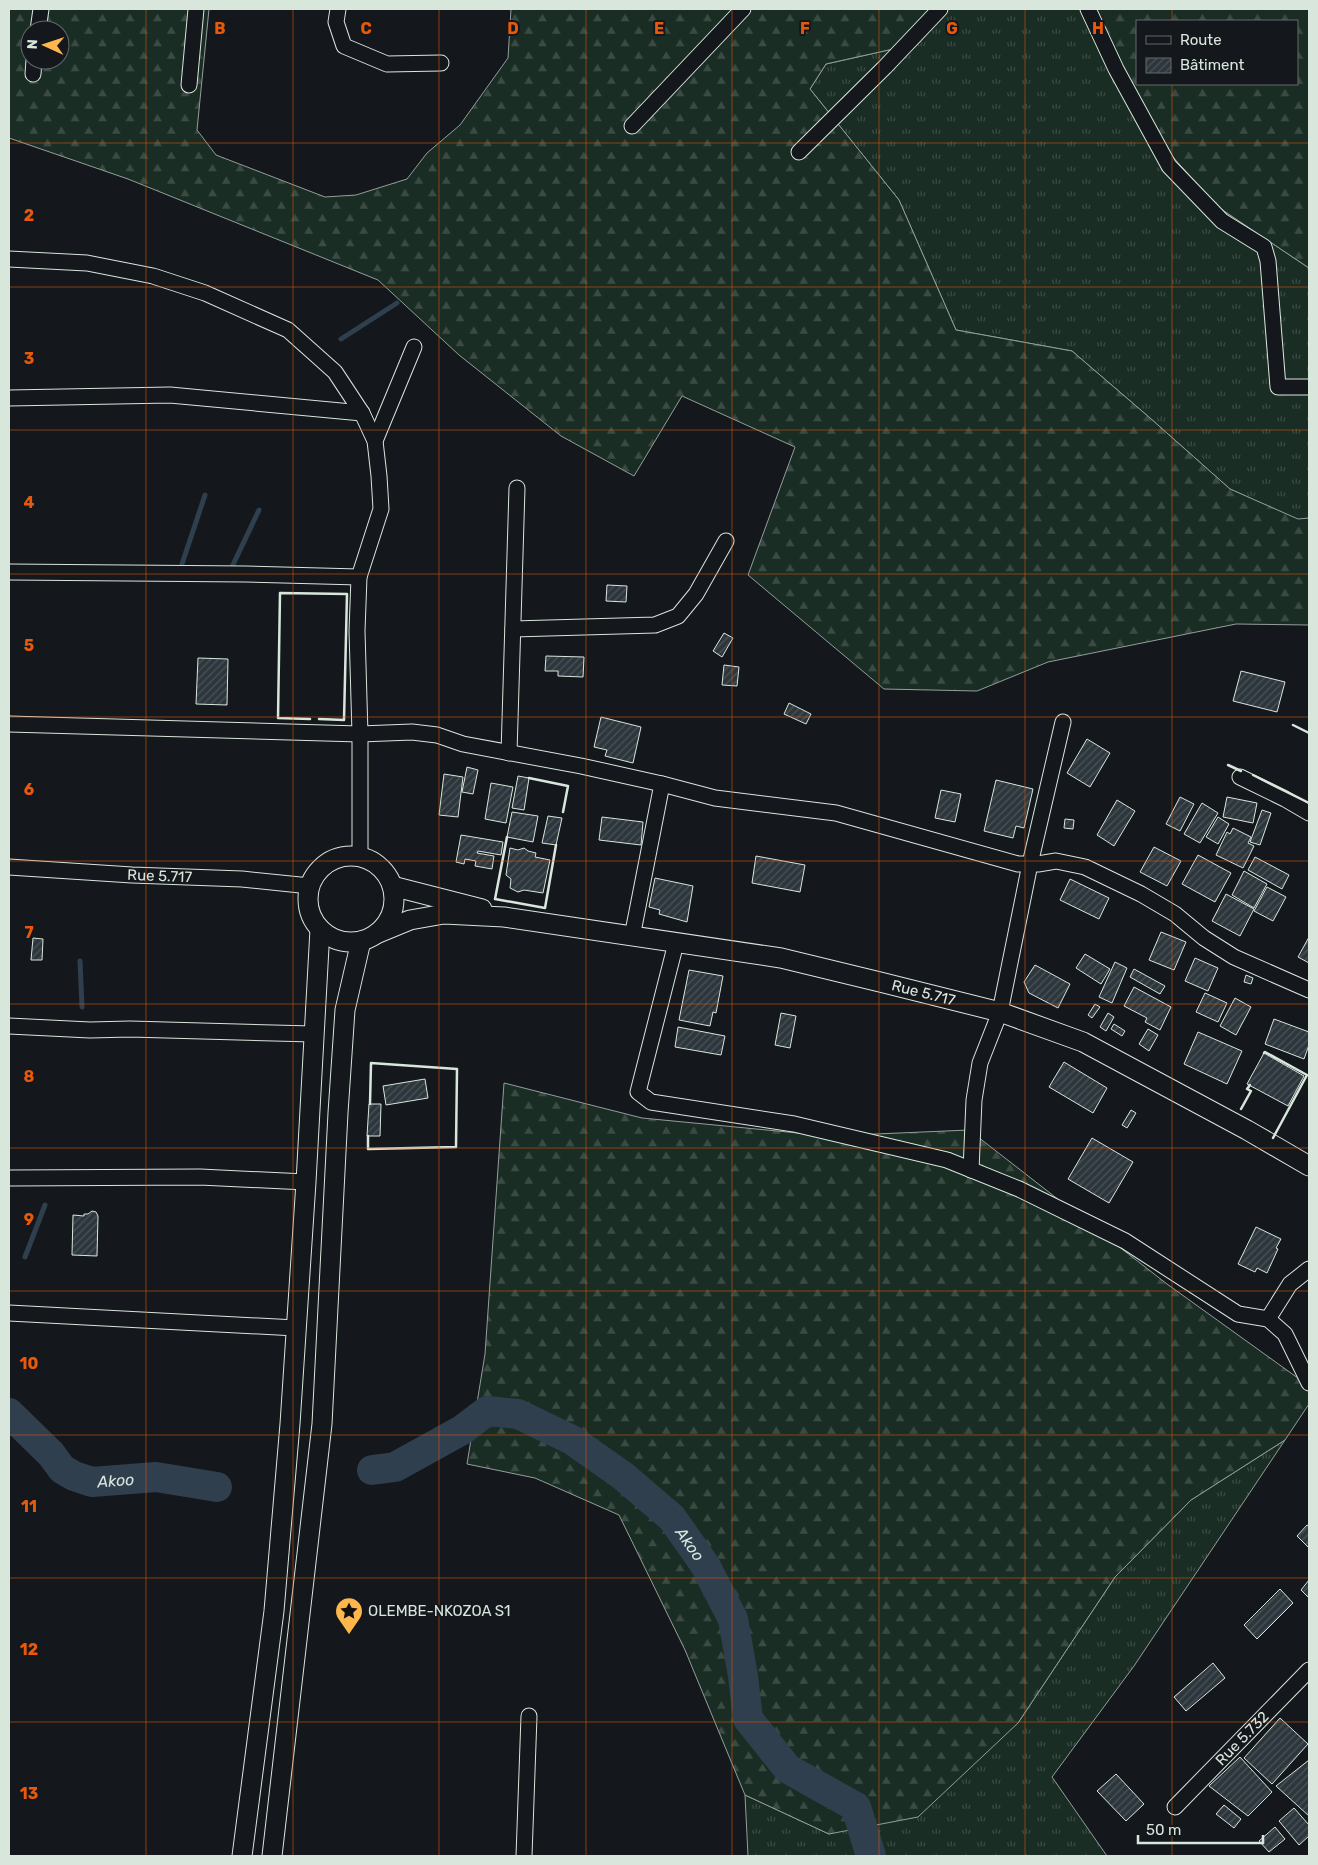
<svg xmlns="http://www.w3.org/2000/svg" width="1318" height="1865" viewBox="0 0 1318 1865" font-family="Rubik,sans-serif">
<defs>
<pattern id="grass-tufts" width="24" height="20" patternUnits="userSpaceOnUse" patternTransform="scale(1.25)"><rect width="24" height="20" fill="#1a2d24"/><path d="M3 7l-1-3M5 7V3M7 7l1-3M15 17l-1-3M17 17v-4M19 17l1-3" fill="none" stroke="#3b4b43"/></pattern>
<pattern id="forest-firs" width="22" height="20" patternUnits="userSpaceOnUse" patternTransform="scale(1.25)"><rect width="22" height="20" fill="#1a2d24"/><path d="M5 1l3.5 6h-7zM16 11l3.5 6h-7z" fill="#3b4b43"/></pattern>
<pattern id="building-hatch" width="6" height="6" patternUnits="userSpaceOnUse" patternTransform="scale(1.25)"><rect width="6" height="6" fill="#2c363c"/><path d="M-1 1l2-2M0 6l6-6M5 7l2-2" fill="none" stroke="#4a5358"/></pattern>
</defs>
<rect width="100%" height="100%" fill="#14181c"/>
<g fill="url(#grass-tufts)" stroke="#939e99">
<path d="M948,9H1084L1218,207L1309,268V518L1298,520L1230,489L1150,418L1072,351L956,330L899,200L810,89L826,64L911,45Z"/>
<path d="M1285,1440L1134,1666L1052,1777L1107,1856H748L745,1795L829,1834L1018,1723L1115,1577L1191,1500Z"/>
</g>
<g fill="url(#forest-firs)" stroke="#939e99" fill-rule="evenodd">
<path d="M9,9H209L197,130L216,155L325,197L356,195L407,179L427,153L460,125L508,58L511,9H948L911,45L826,64L810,89L899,200L956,330L1072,351L1150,418L1230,489L1298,519L1309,518V625L1236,624L1048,662L977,691L884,689L748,575L795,447L682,396L634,476L561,436L459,355L378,280L128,179L9,138ZM30,30H60V60H30Z"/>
<path d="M1084,9H1309V268L1218,207L1153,135ZM1137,21H1297V84H1137Z"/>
<path d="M504,1083L642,1118L829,1136L969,1130L1167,1284L1309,1386V1404L1285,1440L1191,1500L1115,1577L1018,1723L918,1817L829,1834L745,1795L685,1650L619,1515L535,1478L467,1464L485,1354Z"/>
</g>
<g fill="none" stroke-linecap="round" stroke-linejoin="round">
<g stroke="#2f3f4d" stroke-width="5">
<path d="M341,339L397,303"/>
<path d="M182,564L205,495"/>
<path d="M230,571L259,510"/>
<path d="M80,961L82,1007"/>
<path d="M25,1257L45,1205"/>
</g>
<g stroke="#2f3f4d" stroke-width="30">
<path id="s1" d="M9,1413L51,1454L62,1469L74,1476L92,1482L156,1477L217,1487"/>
<path id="s2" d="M372,1470L395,1467L462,1430L487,1411L518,1414L572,1440L623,1476L672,1518L705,1565L733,1619L743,1676L748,1719L788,1769L856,1807L871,1856"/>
</g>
</g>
<g fill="url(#building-hatch)" stroke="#d8e6dc">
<path d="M607,585L627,586L626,602L606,601Z"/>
<path d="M724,633L733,638L722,657L713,651Z"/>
<path d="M546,656L584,657L583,677L558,676V671H545Z"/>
<path d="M198,658L228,659L227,705L196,704Z"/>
<path d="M724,665L739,667L737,686L722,685Z"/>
<path d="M1241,671L1285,682L1277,712L1233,701Z"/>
<path d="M789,703L811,714L806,724L784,714Z"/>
<path d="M601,717L641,727L633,763L605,756L607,750L594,747Z"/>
<path d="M1087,739L1110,753L1090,787L1067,773Z"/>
<path d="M467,767L478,770L473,794L462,792Z"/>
<path d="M444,774L463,777L458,817L439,815Z"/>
<path d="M518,776L529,778L524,810L512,808Z"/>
<path d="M996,780L1033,789L1024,828L1016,826L1013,838L984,831Z"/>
<path d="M491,783L513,787L506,823L485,819Z"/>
<path d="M941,790L961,794L955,822L935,818Z"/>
<path d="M1180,797L1194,804L1180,831L1166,824Z"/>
<path d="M1227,797L1257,803L1253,823L1223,817Z"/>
<path d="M1117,800L1135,811L1114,846L1097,835Z"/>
<path d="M1202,803L1218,813L1200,843L1184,834Z"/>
<path d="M1262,810L1271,813L1260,845L1250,842Z"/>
<path d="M512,812L538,816L533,842L507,837Z"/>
<path d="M548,816L562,818L556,845L542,843Z"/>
<path d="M602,817L643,822L641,845L599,840Z"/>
<path d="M1218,817L1229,824L1218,844L1206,837Z"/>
<path d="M1065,819L1074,820L1073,829L1064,828Z"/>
<path d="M1233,828L1251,837L1248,843L1254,846L1243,868L1216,855L1227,832L1230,834Z"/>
<path d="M461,835L503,842L501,855L478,851L477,853L494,856L492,869L475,866L476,861L465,859L464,864L456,862Z"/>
<path d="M1154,847L1181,861L1167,886L1140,872Z"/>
<path d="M510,848L518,850L524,848L528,851L536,853L535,857L550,860L543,893L524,890L518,892L510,888L511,879L506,875Z"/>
<path d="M1198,855L1231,873L1215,902L1182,884Z"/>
<path d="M756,856L805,865L800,892L752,883Z"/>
<path d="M1255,857L1289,875L1282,889L1248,870Z"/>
<path d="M1244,871L1267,884L1254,908L1232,895Z"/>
<path d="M655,878L693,886L687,922L659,914L660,910L649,907Z"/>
<path d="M1070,879L1109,898L1099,919L1060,900Z"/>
<path d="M1267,887L1286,897L1273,921L1254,911Z"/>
<path d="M1226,894L1254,909L1240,936L1212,921Z"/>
<path d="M1161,932L1186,942L1174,970L1149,960Z"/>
<path d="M1309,937V963L1298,957Z"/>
<path d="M33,938L43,939L42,960H31Z"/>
<path d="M1085,954L1110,969L1101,984L1076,968Z"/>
<path d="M1195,958L1218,968L1208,991L1185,981Z"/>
<path d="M1115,962L1127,968L1112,1003L1099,997Z"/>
<path d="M1035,965L1070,984L1058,1008L1029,993L1024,982Z"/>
<path d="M1134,969L1165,986L1160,994L1130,977Z"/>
<path d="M689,970L723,976L716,1013L713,1012L710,1026L679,1020Z"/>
<path d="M1246,975L1253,978L1251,984L1244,982Z"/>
<path d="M1134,987L1171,1007L1160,1030L1145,1022L1147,1018L1124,1006Z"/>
<path d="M1205,993L1227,1003L1218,1022L1196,1012Z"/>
<path d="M1235,998L1251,1007L1236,1035L1220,1026Z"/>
<path d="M1095,1004L1100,1007L1092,1018L1088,1015Z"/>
<path d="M781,1013L796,1016L790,1048L775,1045Z"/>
<path d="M1108,1013L1114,1017L1106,1031L1100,1027Z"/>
<path d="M1274,1019L1309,1032V1045L1304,1059L1265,1044Z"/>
<path d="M1114,1024L1125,1031L1122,1036L1111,1029Z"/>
<path d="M678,1027L725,1036L721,1055L675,1047Z"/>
<path d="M1148,1029L1158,1035L1149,1051L1139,1044Z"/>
<path d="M1198,1032L1242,1051L1227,1084L1184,1064Z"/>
<path d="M1264,1053L1304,1076L1288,1106L1247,1084Z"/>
<path d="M1064,1062L1107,1088L1093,1113L1049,1087Z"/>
<path d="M425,1079L428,1098L386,1105L383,1086Z"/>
<path d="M369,1104H381L380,1136H367Z"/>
<path d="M1131,1110L1136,1113L1127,1128L1122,1125Z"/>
<path d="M1092,1138L1133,1162L1109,1203L1068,1179Z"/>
<path d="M92,1211L96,1212L98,1216L97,1256L72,1255L73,1215L84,1216V1214H88Z"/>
<path d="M1256,1227L1281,1239L1276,1248L1278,1249L1267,1273L1257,1268L1255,1272L1238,1264Z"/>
<path d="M1307,1525L1309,1526V1548L1297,1536Z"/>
<path d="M1309,1580V1598L1301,1590Z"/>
<path d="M1280,1589L1293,1603L1257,1639L1244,1625Z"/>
<path d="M1213,1663L1225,1678L1186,1711L1174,1697Z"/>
<path d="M1280,1718L1308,1744L1272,1784L1244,1758Z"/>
<path d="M1240,1757L1272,1792L1248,1816L1209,1786Z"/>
<path d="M1309,1760V1816L1276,1786Z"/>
<path d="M1116,1774L1144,1804L1126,1821L1097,1791Z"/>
<path d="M1224,1805L1241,1819L1234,1828L1216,1814Z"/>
<path d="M1294,1808L1309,1825V1836L1299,1845L1279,1821Z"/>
<path d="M1275,1827L1285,1839L1269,1852L1259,1841Z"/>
</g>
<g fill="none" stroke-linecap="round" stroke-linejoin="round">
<g stroke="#d8e6dc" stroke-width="17">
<g id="minor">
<path d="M338,9L336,22L344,46L387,64L441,63"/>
<path d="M1088,9L1116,69L1169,166L1222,221L1264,247L1268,261L1278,387H1309"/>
<path d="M38,30L41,9"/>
<path d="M33,74L34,60"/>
<path d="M189,85L196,9"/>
<path d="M632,126L743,9"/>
<path d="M799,152L885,67L940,9"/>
<path d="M9,259L87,263L153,276L205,293L288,330L335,372L362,413L375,441L379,476L381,509L359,577L357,631L360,734V856"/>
<path d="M9,398L170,395L362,413"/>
<path d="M375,441L414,347"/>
<path d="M9,572L246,574L359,577"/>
<path d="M513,629L655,625L678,616L696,594L726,541"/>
<path d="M9,724L360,734L412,732L437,735L463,744L581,766L662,784L715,798L836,813L1018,864H1038L1056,861L1085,867L1141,894L1175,914L1204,938L1234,957L1309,990"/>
<path d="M509,753L517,488"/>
<path d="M1240,777L1285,799L1309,813"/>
<path id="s3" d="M9,867L132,875L242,879L310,886"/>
<path d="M632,937L662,784"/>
<path d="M676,943L638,1092L651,1102L794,1124L947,1160L1019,1189L1125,1241L1238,1314L1268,1319L1285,1334L1309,1383"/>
<path d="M9,1026L90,1030L130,1029L313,1034"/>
<path d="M971,1170L974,1100L980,1063L1000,1012L1030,864L1063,722"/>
<path d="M9,1178L200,1177L306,1182"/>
<path d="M9,1313L296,1328"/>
<path d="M1268,1319L1290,1284L1309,1269"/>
<path id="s4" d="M1175,1807L1309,1670"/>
<path d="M524,1856L529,1716"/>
</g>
</g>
<g stroke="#d8e6dc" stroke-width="21">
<g id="tertiary">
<circle cx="351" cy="899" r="43"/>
<path d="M392,886L482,909"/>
<path id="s5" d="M376,934L410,920L444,914L504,917L781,958L880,982L1000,1012L1083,1042L1247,1130L1309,1166"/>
<path d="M242,1856L274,1611L290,1424L306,1182L320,929"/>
<path d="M272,1856L322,1424L338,1113L345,1010L361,941"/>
</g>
</g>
<use href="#minor" stroke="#14181c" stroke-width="15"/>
<use href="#tertiary" stroke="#14181c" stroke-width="19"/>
<g stroke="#d8e6dc" stroke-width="2.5">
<path d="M310,719L278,718L280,593L347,594L344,720L319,719"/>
<path d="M1293,725L1309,733"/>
<path d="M1228,765L1241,771"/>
<path d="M1253,775L1309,803"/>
<path d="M529,778L568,786L563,812"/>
<path d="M507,837L495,899L545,908L556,845"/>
<path d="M1264,1053L1265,1052L1307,1075L1273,1138"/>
<path d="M1241,1109L1251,1091L1247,1089L1250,1085"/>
<path d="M368,1136V1149L456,1147L457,1069L371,1063L370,1104"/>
</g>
</g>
<path fill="none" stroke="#e8590c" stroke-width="1" stroke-opacity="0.55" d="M146,9V1856M293,9V1856M439,9V1856M586,9V1856M732,9V1856M879,9V1856M1025,9V1856M1172,9V21M1172,84V1856M9,143H1309M9,287H1309M9,430H1309M9,574H1309M9,717H1309M9,861H1309M9,1004H1309M9,1148H1309M9,1291H1309M9,1435H1309M9,1578H1309M9,1722H1309"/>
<defs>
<g id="sight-pin" transform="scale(1.4375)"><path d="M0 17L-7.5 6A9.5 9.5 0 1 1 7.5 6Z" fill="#ffb74d" stroke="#14181c"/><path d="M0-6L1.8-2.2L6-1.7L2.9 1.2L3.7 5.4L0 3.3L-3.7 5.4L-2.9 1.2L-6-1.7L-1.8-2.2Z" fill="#111"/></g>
</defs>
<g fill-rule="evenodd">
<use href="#sight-pin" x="349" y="1611"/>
</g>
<g text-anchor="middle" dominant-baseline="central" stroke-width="4" stroke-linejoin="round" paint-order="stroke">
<g font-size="15" fill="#d8e6dc" stroke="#14181c">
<text stroke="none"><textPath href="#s3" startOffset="151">Rue 5.717</textPath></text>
<text stroke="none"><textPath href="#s5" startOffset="558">Rue 5.717</textPath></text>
<text stroke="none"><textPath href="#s4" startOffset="96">Rue 5.732</textPath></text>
</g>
<g font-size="15" fill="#d8e6dc" stroke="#14181c" text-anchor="start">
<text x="368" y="1611">OLEMBE-NKOZOA S1</text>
</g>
<g font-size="16" font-style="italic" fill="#d8e6dc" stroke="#14181c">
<text stroke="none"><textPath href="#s1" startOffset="134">Akoo</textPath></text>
<text stroke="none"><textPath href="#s2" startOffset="381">Akoo</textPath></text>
</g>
</g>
<g font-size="16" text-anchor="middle" font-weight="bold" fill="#e8590c" stroke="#14181c" stroke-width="4" stroke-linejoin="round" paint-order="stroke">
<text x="220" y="34">B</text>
<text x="366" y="34">C</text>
<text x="513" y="34">D</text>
<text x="659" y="34">E</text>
<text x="805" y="34">F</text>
<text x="952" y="34">G</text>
<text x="1098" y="34">H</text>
<text x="29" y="221">2</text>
<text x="29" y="364">3</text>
<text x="29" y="508">4</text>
<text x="29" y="651">5</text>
<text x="29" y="795">6</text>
<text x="29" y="938">7</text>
<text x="29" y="1082">8</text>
<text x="29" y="1225">9</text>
<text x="29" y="1369">10</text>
<text x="29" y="1512">11</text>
<text x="29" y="1655">12</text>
<text x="29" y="1799">13</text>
</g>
<rect width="1318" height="1865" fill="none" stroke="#d8e6dc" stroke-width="20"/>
<rect x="1136" y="20" width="162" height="65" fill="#14181c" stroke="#626a69"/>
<rect x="1146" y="36" width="25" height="8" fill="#14181c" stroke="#626a69"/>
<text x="1180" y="45" font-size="15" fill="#d8e6dc">Route</text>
<rect x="1146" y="58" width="25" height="15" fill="url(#building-hatch)" stroke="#626a69"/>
<text x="1180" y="70" font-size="15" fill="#d8e6dc">Bâtiment</text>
<g transform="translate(45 45) rotate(273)"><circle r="24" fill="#14181c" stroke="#626a69"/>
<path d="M0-4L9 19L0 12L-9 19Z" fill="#ffb74d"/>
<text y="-8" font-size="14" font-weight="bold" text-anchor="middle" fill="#d8e6dc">N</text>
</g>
<path d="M1138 1835v8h125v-8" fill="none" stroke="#d8e6dc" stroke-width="2.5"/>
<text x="1146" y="1835" font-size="15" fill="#d8e6dc" stroke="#14181c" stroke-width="4" paint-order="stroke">50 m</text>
</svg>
